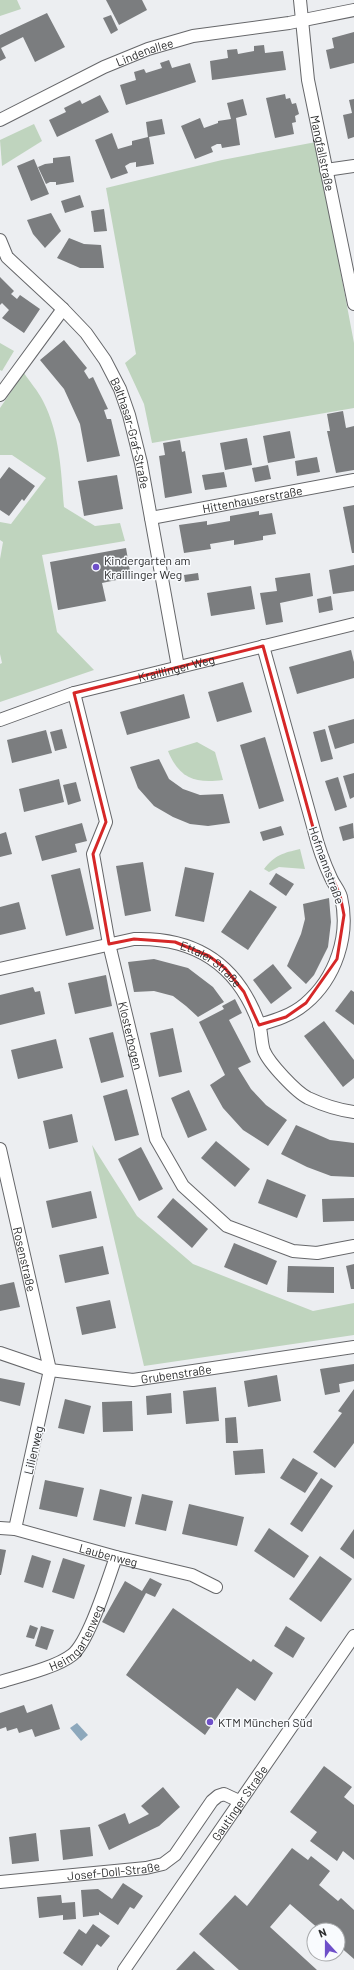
<svg xmlns="http://www.w3.org/2000/svg" width="354" height="1970" viewBox="0 0 354 1970" font-family="Barlow,sans-serif">
<rect width="100%" height="100%" fill="#eceef1"/>
<g fill="#bfd4be">
<path d="M0,0H17L21,9L0,16Z"/>
<path d="M34,124L42,141L2,166L0,140Z"/>
<path d="M316,142L354,343V408L152,443L144,404L125,363L136,354L106,188L222,160Z"/>
<path d="M0,343L14,351L2,371L0,370Z"/>
<path d="M24,373C30,382 38,391 43,401C60,434 61,471 64,507L95,526L120,523L125,541L42,555L57,632L94,670L0,702V664L2,663L0,654V559L3,542L0,540V522L11,524L46,478L12,455H0V408Z"/>
<path d="M197,742L215,752L223,780C195,784 179,778 168,751Z"/>
<path d="M300,849L305,869L279,867L269,872L264,869C275,855 283,853 300,849Z"/>
<path d="M92,1145L137,1216L193,1264L313,1311L354,1303V1335L144,1366Z"/>
</g>
<path fill="#8da8bc" d="M77,1723L88,1735L81,1741L70,1728Z"/>
<g fill="#7b7d7f">
<path d="M106,0H142L147,10L119,25Z"/>
<path d="M47,13L65,47L35,62L23,37L1,48L6,58L0,61V35Z"/>
<path d="M111,15L118,30L111,34L103,18Z"/>
<path d="M354,32V63L330,69L326,50L334,48L332,38Z"/>
<path d="M264,45L265,53L283,51L286,70L212,80L210,61L228,58L227,50L237,49L238,54L254,51V46Z"/>
<path d="M169,60L172,68L190,63L196,82L126,105L120,85L136,80L134,72L144,69L146,73L162,68L160,63Z"/>
<path d="M285,94L286,99L290,98L292,104L296,103L299,114L295,116L296,122L292,123L294,134L275,138L266,98Z"/>
<path d="M100,95L109,112L57,137L49,120L66,112L64,108L80,100L82,104Z"/>
<path d="M243,99L247,115L236,118L240,145L222,148L221,144H217L211,147L213,152L195,159L181,126L200,118L204,128L218,123V121L231,119L227,103Z"/>
<path d="M354,99V137L348,139L343,115L352,113L349,100Z"/>
<path d="M162,119L165,134L149,137L154,164L136,167V162L130,163L125,166L128,173L111,179L95,140L112,133L118,149L132,145V141L148,137L146,122Z"/>
<path d="M70,156L74,182L56,185V182H50L46,184L38,167L45,164L53,163V158Z"/>
<path d="M34,159L49,194L31,201L17,166Z"/>
<path d="M80,195L84,207L65,213L61,201Z"/>
<path d="M104,209L107,231L94,232L91,211Z"/>
<path d="M51,213L61,231L45,248L33,234L27,220Z"/>
<path d="M69,238L84,244L101,245L104,268H80L57,258Z"/>
<path d="M0,277L14,291L11,294L17,299L20,295L40,309L24,333L2,318L9,310L2,303L0,305Z"/>
<path d="M64,340L87,368L84,371L89,379L93,377L108,409L104,410L107,419H111L120,456L87,462L80,424L64,389L40,360Z"/>
<path d="M343,411L346,428L354,426V470L336,473L327,431H330L327,414Z"/>
<path d="M290,431L295,458L268,463L263,436Z"/>
<path d="M247,438L252,465L225,470L220,443Z"/>
<path d="M180,440L182,452L185,451L192,493L165,498L159,456L165,455L163,443Z"/>
<path d="M317,457L320,472L297,476L295,461Z"/>
<path d="M268,465L271,479L255,482L252,468Z"/>
<path d="M9,467L35,486L24,501L22,499L9,516L0,510V479Z"/>
<path d="M224,472L227,487L205,490L202,475Z"/>
<path d="M117,475L123,509L84,516L78,481Z"/>
<path d="M354,505V553H352L343,507Z"/>
<path d="M259,511V515L272,513L276,534L263,536V540L234,545V540L210,544L211,549L184,553L179,525L207,521V525L230,521V516Z"/>
<path d="M126,548L131,577L102,583L106,601L58,610L50,562Z"/>
<path d="M354,565V591L333,594L329,570Z"/>
<path d="M198,573L199,580L185,582L184,575Z"/>
<path d="M310,573L313,596L280,603L283,622L266,625L260,593L277,591L275,578Z"/>
<path d="M251,586L255,609L211,616L207,593Z"/>
<path d="M331,596L333,610L319,613L317,599Z"/>
<path d="M351,650L354,662V678L297,694L289,667Z"/>
<path d="M243,682L252,712L217,722L208,692Z"/>
<path d="M184,694L190,718L127,735L120,712Z"/>
<path d="M354,719V743L335,749L328,726Z"/>
<path d="M62,729L67,748L55,751L50,732Z"/>
<path d="M325,729L333,759L321,762L313,732Z"/>
<path d="M46,730L52,753L12,763L7,740Z"/>
<path d="M265,737L284,801L259,809L240,745Z"/>
<path d="M159,759L169,779L183,789L200,795L223,794L230,823L208,826L190,824L173,817L154,806L138,788L130,767Z"/>
<path d="M354,773V797L350,799L343,776Z"/>
<path d="M338,777L347,807L335,811L325,781Z"/>
<path d="M59,779L64,802L24,812L19,789Z"/>
<path d="M76,782L81,801L68,805L63,785Z"/>
<path d="M82,823L87,841L75,844L77,852L42,861L35,836Z"/>
<path d="M353,823L354,838L343,841L339,827Z"/>
<path d="M281,826L284,835L263,841L260,832Z"/>
<path d="M6,832L12,854L0,857V834Z"/>
<path d="M143,862L151,911L125,916L116,866Z"/>
<path d="M185,867L214,873L204,922L175,916Z"/>
<path d="M80,868L94,929L66,936L51,875Z"/>
<path d="M276,873L294,884L286,896L269,884Z"/>
<path d="M250,890L277,907L248,950L221,932Z"/>
<path d="M329,898L331,922L328,947L314,975L306,984L287,966L301,934L305,919L303,904Z"/>
<path d="M19,902L26,929L0,935V907Z"/>
<path d="M154,959L188,968L213,987L224,1002L198,1017L186,1006L173,996L154,991L134,992L128,962Z"/>
<path d="M273,964L292,988L271,1004L253,980Z"/>
<path d="M106,975L112,1006L75,1014L68,983Z"/>
<path d="M33,987L35,992L40,991L45,1014L0,1025V995Z"/>
<path d="M351,990L354,992V1025L335,1011Z"/>
<path d="M235,999L242,1013L229,1020L251,1062L238,1068L251,1089L266,1105L287,1120L268,1146L243,1130L223,1108L210,1085L225,1075L199,1022L224,1009L222,1006Z"/>
<path d="M324,1021L354,1060V1078L343,1087L304,1036Z"/>
<path d="M173,1028L182,1072L159,1077L150,1033Z"/>
<path d="M113,1032L124,1077L101,1083L89,1038Z"/>
<path d="M56,1039L63,1068L18,1079L11,1050Z"/>
<path d="M127,1089L139,1135L115,1141L103,1096Z"/>
<path d="M189,1090L207,1130L188,1138L171,1098Z"/>
<path d="M72,1114L78,1142L49,1149L43,1121Z"/>
<path d="M296,1125L330,1140L354,1143V1177L331,1176L307,1167L281,1154Z"/>
<path d="M216,1141L250,1169L235,1187L201,1158Z"/>
<path d="M141,1147L163,1189L139,1201L118,1159Z"/>
<path d="M267,1179L306,1195L297,1218L258,1203Z"/>
<path d="M91,1191L97,1218L52,1228L46,1201Z"/>
<path d="M173,1198L208,1229L192,1248L157,1217Z"/>
<path d="M354,1198V1221L323,1222L322,1199Z"/>
<path d="M234,1243L277,1261L267,1285L224,1267Z"/>
<path d="M103,1246L109,1274L65,1283L59,1255Z"/>
<path d="M354,1264V1289H351L346,1266Z"/>
<path d="M288,1266L334,1267V1293L287,1292Z"/>
<path d="M14,1282L20,1307L0,1311V1285Z"/>
<path d="M110,1300L116,1328L82,1335L76,1307Z"/>
<path d="M354,1364V1381L339,1384L340,1392L325,1395L320,1369Z"/>
<path d="M277,1375L281,1401L248,1407L244,1381Z"/>
<path d="M0,1378L25,1383L20,1406L0,1401Z"/>
<path d="M216,1387L219,1421L186,1424L183,1391Z"/>
<path d="M354,1389V1443L335,1468L313,1452L342,1413L338,1411Z"/>
<path d="M171,1393L172,1413L147,1415L146,1396Z"/>
<path d="M65,1399L91,1406L84,1434L58,1428Z"/>
<path d="M132,1401L133,1431L103,1432L102,1402Z"/>
<path d="M236,1417L238,1443H226L225,1418Z"/>
<path d="M263,1449L265,1473L235,1475L233,1451Z"/>
<path d="M293,1458L318,1473L305,1493L280,1478Z"/>
<path d="M321,1478L333,1486L302,1532L290,1524Z"/>
<path d="M45,1480L84,1488L77,1517L39,1509Z"/>
<path d="M100,1489L132,1497L125,1527L93,1520Z"/>
<path d="M142,1494L173,1501L166,1531L135,1524Z"/>
<path d="M189,1504L244,1517L237,1546L182,1534Z"/>
<path d="M269,1528L309,1556L294,1578L254,1551Z"/>
<path d="M354,1529V1559L340,1549Z"/>
<path d="M0,1549L6,1550L1,1575H0Z"/>
<path d="M32,1555L51,1561L43,1588L24,1582Z"/>
<path d="M320,1556L352,1579L321,1622L289,1599Z"/>
<path d="M63,1558L85,1565L74,1599L52,1592Z"/>
<path d="M150,1578L162,1584L155,1597L146,1593L124,1633L102,1622L125,1581L142,1591Z"/>
<path d="M173,1608L251,1662L253,1659L273,1673L255,1701L237,1688L205,1735L126,1675Z"/>
<path d="M30,1625L38,1628L34,1639L26,1637Z"/>
<path d="M41,1626L54,1630L47,1650L35,1646Z"/>
<path d="M286,1626L305,1638L293,1658L274,1646Z"/>
<path d="M52,1704L60,1729L35,1737L32,1729L19,1733L17,1728L7,1731L6,1727L0,1729V1713L24,1705L27,1713Z"/>
<path d="M324,1766L352,1787L344,1797L354,1805V1860L343,1851L337,1861L310,1841L317,1832L290,1812Z"/>
<path d="M163,1787L180,1807L159,1826L109,1850L98,1825L125,1813L129,1824L149,1814L141,1806Z"/>
<path d="M90,1827L93,1856L63,1860L60,1830Z"/>
<path d="M36,1833L39,1861L12,1864L9,1837Z"/>
<path d="M292,1848L308,1860L311,1856L330,1871L319,1885L338,1901L341,1898L354,1910V1959L338,1945V1930H320L290,1904L270,1927L317,1970H239L199,1934L235,1895L247,1906Z"/>
<path d="M123,1883L143,1896L134,1909L130,1907L118,1925L99,1912V1915L83,1917L81,1890L98,1889L112,1899Z"/>
<path d="M61,1895L62,1903L75,1902L76,1919L63,1920V1915L39,1918L37,1897Z"/>
<path d="M93,1924L110,1936L101,1947L97,1944L82,1966L63,1953L79,1929L86,1934Z"/>
<path d="M194,1951L215,1970H176Z"/>
</g>
<g fill="none" stroke-linecap="round" stroke-linejoin="round">
<g stroke="#66676a" stroke-width="14">
<g id="minor">
<path id="s1" d="M300,0L308,80L354,304"/>
<path id="s2" d="M0,120L104,67L148,49L193,36L289,23L354,10"/>
<path d="M326,170L354,166"/>
<path id="s3" d="M0,240L7,257L63,309L86,333L105,360L120,389L129,415L141,463L178,667"/>
<path d="M0,395L63,309"/>
<path id="s4" d="M151,518L354,480"/>
<path id="s5" d="M74,693L106,822L93,854L109,944L156,1139L183,1186L227,1226L293,1251L317,1253L354,1246"/>
<path id="s6" d="M0,720L74,693L354,624"/>
<path id="s7" d="M0,969L134,939C196,937 238,965 259,1024C262,1033 261,1043 264,1051C269,1063 296,1092 308,1098C323,1105 338,1110 354,1112"/>
<path d="M259,1025C276,1020 292,1015 305,1004C336,978 350,935 341,897C339,890 334,885 331,878C324,863 318,846 314,830C297,768 280,707 263,646"/>
<path id="s8" d="M0,1149L50,1370L15,1529"/>
<path id="s9" d="M0,1353L50,1370L133,1380L354,1347"/>
<path id="s10" d="M0,1528L15,1529L116,1557L192,1575L216,1587"/>
<path id="s11" d="M0,1682C20,1676 57,1667 72,1655C89,1642 108,1579 116,1557"/>
<path id="s12" d="M0,1882L146,1868L163,1864L175,1855L212,1801L218,1796L224,1794L239,1801"/>
<path id="s13" d="M124,1970L354,1636"/>
</g>
</g>
<use href="#minor" stroke="#fff" stroke-width="12"/>
</g>
<path fill="none" stroke="#d62828" stroke-width="3" stroke-linejoin="round" d="M263,646L317,842L340,895L344,915L337,959L306,1003L286,1017L259,1025L244,992L225,968L209,956L175,942L134,939L109,944L93,854L106,822L74,693Z"/>
<g fill="#6e4fc9" stroke="#f9fbfe" stroke-width="1.5">
<circle cx="96" cy="567" r="4"/>
<circle cx="210" cy="1722" r="4"/>
</g>
<g text-anchor="middle" dominant-baseline="central" stroke-width="3" stroke-linejoin="round" paint-order="stroke">
<g font-size="12" fill="#2c2d2e" stroke="#f9fbfe">
<text stroke="none"><textPath href="#s2" startOffset="160">Lindenallee</textPath></text>
<text stroke="none"><textPath href="#s1" startOffset="155">Mangfallstraße</textPath></text>
<text stroke="none"><textPath href="#s3" startOffset="239">Balthasar-Graf-Straße</textPath></text>
<text stroke="none"><textPath href="#s4" startOffset="103">Hittenhauserstraße</textPath></text>
<text stroke="none"><textPath href="#s6" startOffset="184">Kraillinger Weg</textPath></text>
<text transform="translate(327 865) rotate(70)">Hofmannstraße</text>
<text stroke="none"><textPath href="#s7" startOffset="221">Ettaler Straße</textPath></text>
<text stroke="none"><textPath href="#s5" startOffset="353">Klosterbogen</textPath></text>
<text stroke="none"><textPath href="#s8" startOffset="113">Rosenstraße</textPath></text>
<text stroke="none"><textPath href="#s9" startOffset="180">Grubenstraße</textPath></text>
<text transform="translate(33 1450) rotate(-77)">Lilienweg</text>
<text stroke="none"><textPath href="#s10" startOffset="112">Laubenweg</textPath></text>
<text stroke="none"><textPath href="#s11" startOffset="93">Heimgartenweg</textPath></text>
<text stroke="none"><textPath href="#s13" startOffset="203">Gautinger Straße</textPath></text>
<text stroke="none"><textPath href="#s12" startOffset="114">Josef-Doll-Straße</textPath></text>
</g>
<g font-size="12" fill="#2c2d2e" stroke="#f9fbfe" text-anchor="start">
<text x="104" y="560">Kindergarten am<tspan x="104" dy="14">Kraillinger Weg</tspan></text>
<text x="218" y="1722">KTM München Süd</text>
</g>
</g>
<g transform="translate(326 1942) rotate(339)"><circle r="19" fill="#f9fbfe" stroke="#a7a9ab"/>
<path d="M0-3L7 15L0 10L-7 15Z" fill="#6e4fc9"/>
<text y="-6" font-size="11" font-weight="bold" text-anchor="middle" fill="#2c2d2e">N</text>
</g>
</svg>
